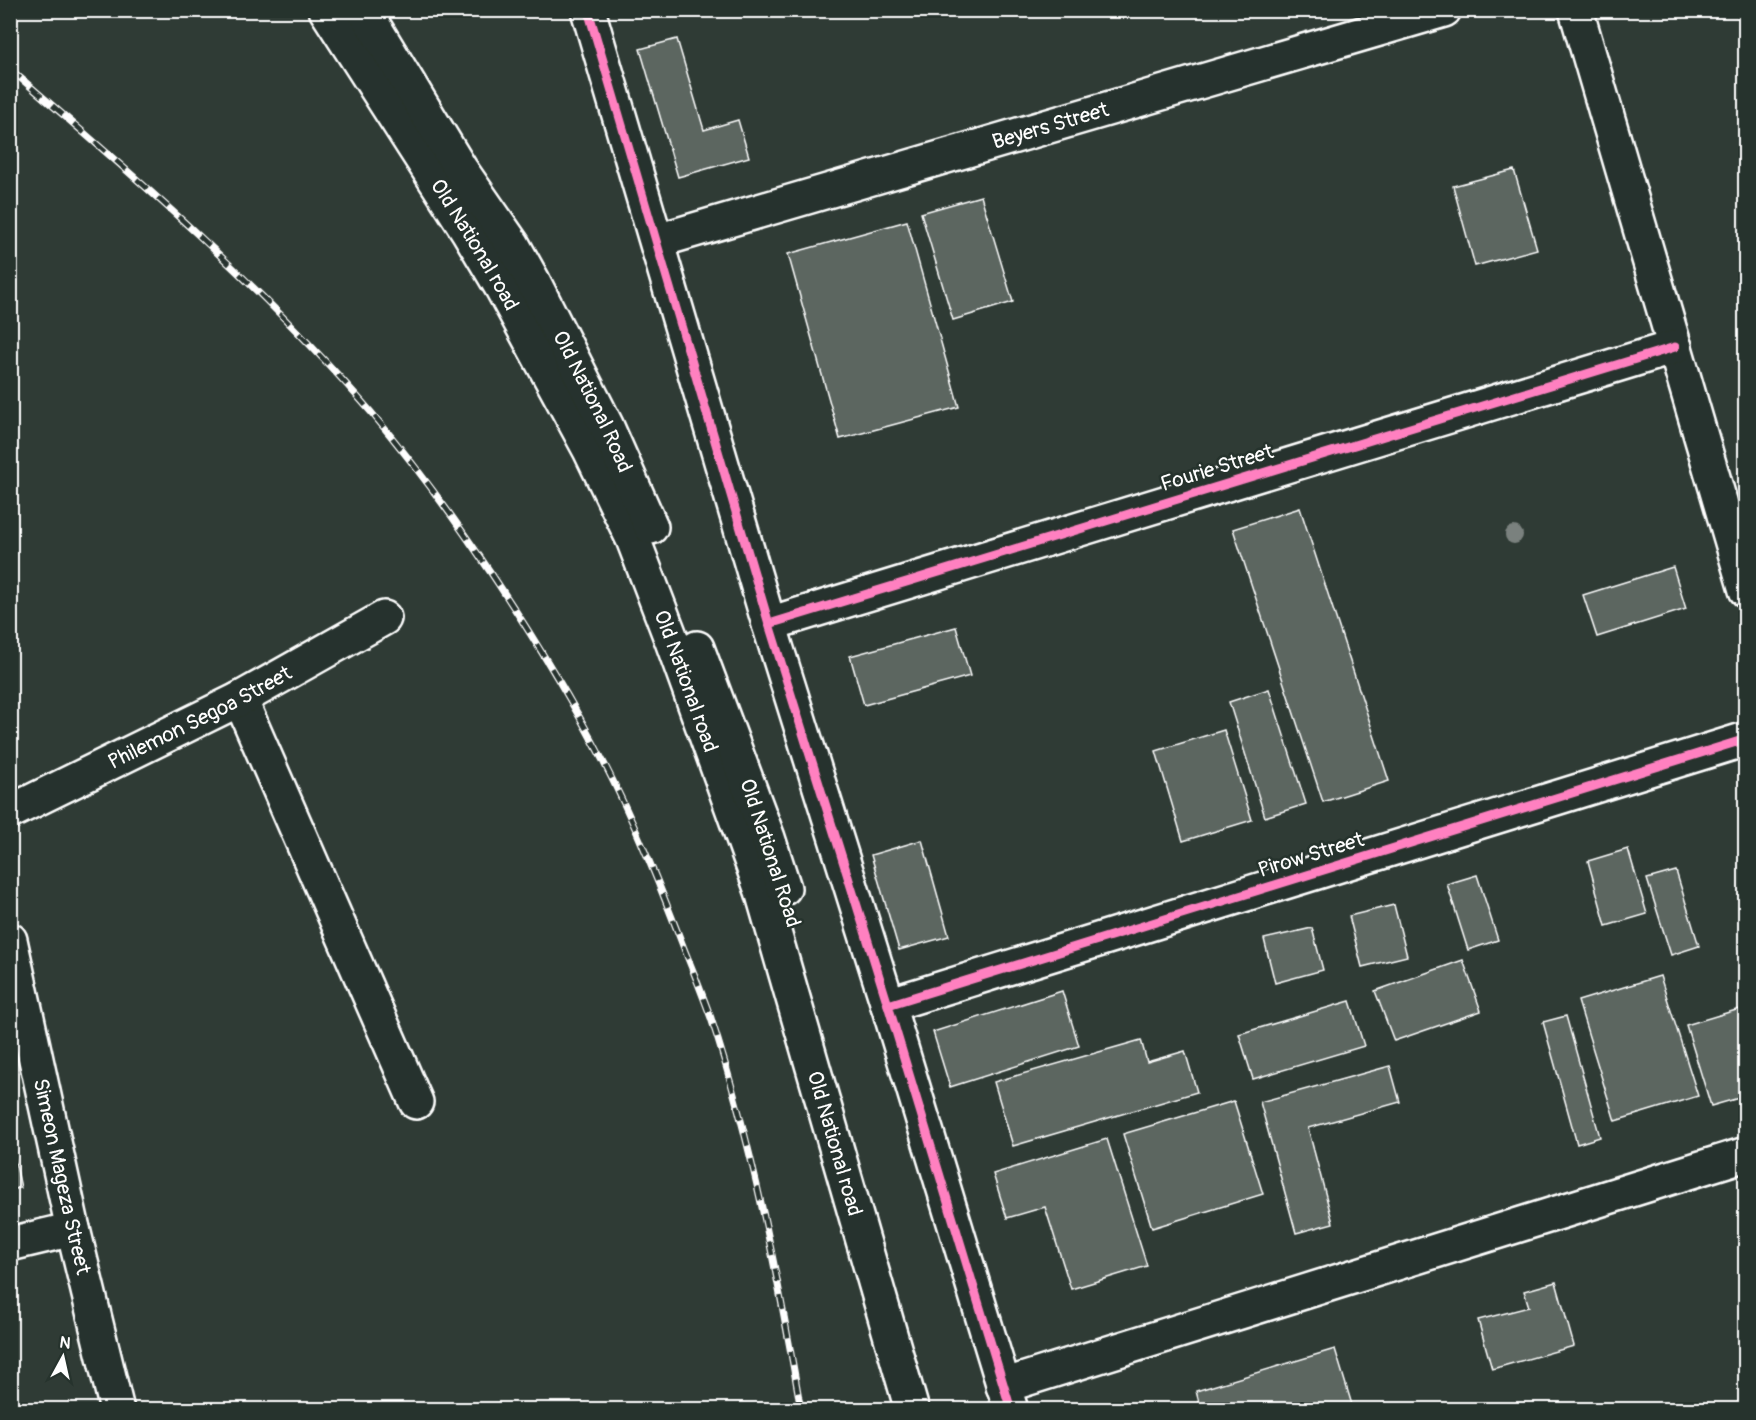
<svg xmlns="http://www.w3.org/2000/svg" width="1756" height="1420" viewBox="0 0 1756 1420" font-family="Pangolin,sans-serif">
<rect width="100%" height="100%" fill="#2f3b35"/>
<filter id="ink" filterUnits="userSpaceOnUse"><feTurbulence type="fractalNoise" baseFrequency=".0167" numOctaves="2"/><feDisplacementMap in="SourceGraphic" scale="12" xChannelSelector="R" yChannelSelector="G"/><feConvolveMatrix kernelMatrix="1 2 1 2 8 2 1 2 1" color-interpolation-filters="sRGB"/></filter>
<g filter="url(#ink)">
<g fill="#5b6661" stroke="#fff" stroke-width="1.5">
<path d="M677,39L704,130L738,120L749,157L678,177L640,49Z"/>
<path d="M1514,170L1537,249L1475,266L1453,186Z"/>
<path d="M981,196L1013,302L953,320L921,213Z"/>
<path d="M907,221L959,407L840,439L788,254Z"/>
<path d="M1300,508L1389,781L1323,802L1233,529Z"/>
<path d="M1673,567L1686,609L1597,637L1583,595Z"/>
<path d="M956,627L970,676L864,705L850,656Z"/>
<path d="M1269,689L1306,804L1265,817L1229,702Z"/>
<path d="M1224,730L1252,820L1183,841L1156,751Z"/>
<path d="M922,840L949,936L899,950L871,855Z"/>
<path d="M1628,849L1647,914L1606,926L1588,861Z"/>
<path d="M1676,871L1699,946L1671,955L1647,879Z"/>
<path d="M1477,875L1498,940L1468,950L1447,884Z"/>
<path d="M1394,905L1407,956L1362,967L1349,916Z"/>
<path d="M1312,928L1323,970L1275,983L1264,939Z"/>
<path d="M1463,960L1481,1011L1394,1041L1375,991Z"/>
<path d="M1660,976L1698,1096L1615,1121L1578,1001Z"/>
<path d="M1062,991L1079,1046L950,1087L933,1032Z"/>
<path d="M1350,1001L1364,1046L1253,1079L1239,1034Z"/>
<path d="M1743,1008L1746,1017V1096L1711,1106L1686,1025Z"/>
<path d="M1566,1016L1600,1137L1577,1144L1543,1022Z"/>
<path d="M1141,1040L1147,1062L1185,1051L1197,1092L1013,1146L994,1082Z"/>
<path d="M1390,1066L1400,1102L1308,1128L1333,1223L1296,1233L1260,1102Z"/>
<path d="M1234,1101L1263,1194L1152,1228L1123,1134Z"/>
<path d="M10,1137L21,1188L10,1190Z"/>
<path d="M1107,1139L1147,1266L1071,1289L1045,1207L1007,1218L993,1174Z"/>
<path d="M1556,1282L1574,1346L1492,1369L1478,1320L1529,1307L1524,1291Z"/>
<path d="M1335,1349L1353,1408L1348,1410H1201L1196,1391Z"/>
</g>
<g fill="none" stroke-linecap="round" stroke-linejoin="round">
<g stroke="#fff" stroke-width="38">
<g id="minor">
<path d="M588,10L769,624L888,1005L1011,1410"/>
<path d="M1576,10L1746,590"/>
<path id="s1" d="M657,241L1444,10"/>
<path d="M769,624L1675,347"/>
<path d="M240,699L416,1102"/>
<path id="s2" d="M10,812L240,699L384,618"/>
<path id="s3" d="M10,940L73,1229L117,1410"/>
<path d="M888,1005L1746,739"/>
<path d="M10,1244L73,1229"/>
<path d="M1003,1386L1746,1154"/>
</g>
</g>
<g stroke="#fff" stroke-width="38">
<g id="major">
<path id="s4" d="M326,10L468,231L502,288L590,450L633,539L672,641L762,891L912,1410"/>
<path id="s5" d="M364,10L461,170L513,245L533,281L606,425L651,527"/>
<path d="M697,648L768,838L784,888"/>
</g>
</g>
<use href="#minor" stroke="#26332d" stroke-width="33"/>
<use href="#major" stroke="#26332d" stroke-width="33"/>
<g stroke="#fff" stroke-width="7">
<path id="rail" d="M10,69C136,177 262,286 371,412C414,463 454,518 491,573C531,633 569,695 602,759C634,821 660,886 685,951C694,973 703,996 711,1018C753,1146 778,1278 801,1410"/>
</g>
<use href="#rail" stroke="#26332d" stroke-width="4.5" stroke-dasharray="14" stroke-linecap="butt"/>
<g stroke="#26332d" stroke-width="13">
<g id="cycleway">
<path d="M588,10L769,624L888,1005L1011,1410"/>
<path d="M769,624L1675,347"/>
<path d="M888,1005L1746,739"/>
</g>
</g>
<use href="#cycleway" stroke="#ff80c0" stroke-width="9"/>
</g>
<circle fill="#7a817e" cx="1514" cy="535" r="9"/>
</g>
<g text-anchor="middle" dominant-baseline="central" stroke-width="5" stroke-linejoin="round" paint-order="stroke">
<g font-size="21" fill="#fff" stroke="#26332d">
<text stroke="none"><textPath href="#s1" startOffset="410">Beyers Street</textPath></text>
<text stroke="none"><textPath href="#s4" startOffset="278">Old National road</textPath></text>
<text stroke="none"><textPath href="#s5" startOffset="454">Old National Road</textPath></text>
<text transform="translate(1217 468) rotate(-17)">Fourie Street</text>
<text stroke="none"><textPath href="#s4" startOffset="764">Old National road</textPath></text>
<text stroke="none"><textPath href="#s2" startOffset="212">Philemon Segoa Street</textPath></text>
<text transform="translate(770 853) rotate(72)">Old National Road</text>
<text transform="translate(1311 855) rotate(-17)">Pirow Street</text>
<text stroke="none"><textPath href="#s4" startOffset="1250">Old National road</textPath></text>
<text stroke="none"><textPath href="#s3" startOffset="242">Simeon Mageza Street</textPath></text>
</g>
</g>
<rect width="1756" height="1420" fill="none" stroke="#26332d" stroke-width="36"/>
<rect x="18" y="18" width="1720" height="1384" fill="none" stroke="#fff" stroke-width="2" filter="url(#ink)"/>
<g transform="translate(63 1357) rotate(8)" stroke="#26332d" stroke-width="4.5" paint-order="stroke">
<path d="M0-4.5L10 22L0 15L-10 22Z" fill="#ffffff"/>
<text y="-9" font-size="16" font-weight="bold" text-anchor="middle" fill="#ffffff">N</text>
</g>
</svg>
